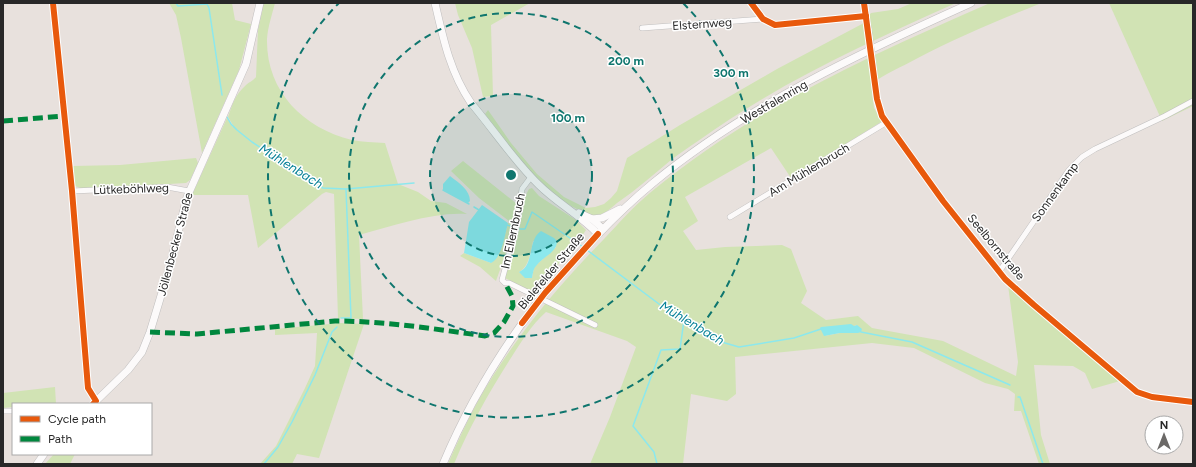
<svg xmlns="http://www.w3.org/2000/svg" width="1196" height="467" viewBox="0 0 1196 467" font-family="Figtree,sans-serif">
<rect width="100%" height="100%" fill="#e8e1dd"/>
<g fill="#d1e3b4" fill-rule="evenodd">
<path d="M169,3H232L235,20L251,24L239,70L202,153L181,38L176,15Z"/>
<path d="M264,3H275C272,15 268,26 267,39C266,91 303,128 352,140C362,142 374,142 385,143L398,184L418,192L431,201L446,203L467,214C431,212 394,226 359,235L363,319L338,318L334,194L326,192L322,194L258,248L248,195H192L227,118L233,127H234L228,117C233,103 235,95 246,85C249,82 253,81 256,77L258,30Z"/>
<path d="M455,3H530L491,25L493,96L483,97L472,48L458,15Z"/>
<path d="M912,3H956C867,43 778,83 698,141C689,147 680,153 671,160C653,175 636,190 617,203C611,208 604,215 596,216C591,216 584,212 579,210C538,190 512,149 485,114L488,110L511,143L537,174L564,197L586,208L595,207L604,204L611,198L617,191L627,158L680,125L777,69L862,24L871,13L898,9Z"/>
<path d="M990,3H1046L1039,4C997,21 956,38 916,59C901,67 885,74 871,84L874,108L881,119V122L791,178L771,148L685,197L698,221L683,231L696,250L725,247L782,245L791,249L807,291L801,303L826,320L858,316L872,328L943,341L1016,376L1018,362L1008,285L1120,381L1092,389L1085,373L1073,366L1034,365L1041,435L1050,464H1039L1021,411H1014L1015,394L1008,389L985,383L914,348L872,343L735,357L736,394L727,401L691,394L683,464H590L610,417L636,347L627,341L546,312C531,325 520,344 509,361C488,394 469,428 454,464H448C457,443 467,421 478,401C512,341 556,288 604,239C619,223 634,206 651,192C751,109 871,55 990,3ZM857,325L858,333H840L824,336Z"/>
<path d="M1109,3H1193V106L1162,121Z"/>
<path d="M196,158L198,163L190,180L186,183L83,189L75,186C72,179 70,173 73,166L120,165Z"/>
<path d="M463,161L517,204C519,220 502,264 496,281L480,267L460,256L464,253L491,263L501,249L508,223L513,224L479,198L451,171Z"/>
<path d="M532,188L539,196L576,220L586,230L580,239L535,291L532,292L505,278C510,260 517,243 520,225C523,214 523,198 529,189ZM533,241L556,247L534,267L532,278L519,272C529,267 531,251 533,241Z"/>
<path d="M341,323L364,324L319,458L297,454L292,464H260L276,446L305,388L315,366L317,333L275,335V329Z"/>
<path d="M55,387L56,404H13V407L3,408V393Z"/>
<path d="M54,454H75L70,464H45Z"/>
</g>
<g fill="#8ce8ed">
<path d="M450,176C459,183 470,190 470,201L468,203L443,190V184Z"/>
<path d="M482,205L508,223C505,234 502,258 491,263L464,253L469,222Z"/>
<path d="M541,231L554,238L557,241C557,253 542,257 536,266C533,269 533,274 532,278H525L519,272C535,265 527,240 541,231Z"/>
<path d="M851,324L854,326L857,325L862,329L861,332L858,333H840L824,336L820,328L821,327Z"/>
</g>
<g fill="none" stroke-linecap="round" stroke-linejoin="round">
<g stroke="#8ce8ed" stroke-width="1.5">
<path d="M176,3L178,6L207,4L209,8L222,95"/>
<path d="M227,117L231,124L237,130L252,142L323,188L346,189L414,183"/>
<path d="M443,190L469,204"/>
<path d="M474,207L479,210"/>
<path d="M507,225L513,227"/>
<path d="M520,229H525L532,212L583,247"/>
<path d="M587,250L675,316L684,320L708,335L725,343L739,347L794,338L821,329"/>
<path d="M341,318H351L346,189"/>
<path d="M861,332L912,342L1010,385"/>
<path d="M1018,397H1020L1043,464"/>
<path d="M264,464L278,447L292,422L315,375L332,332L337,327"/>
<path d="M657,464L654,452L633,426L661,350L680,349L684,320"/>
</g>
<g stroke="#c0bfbf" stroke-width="6">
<g id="street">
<path d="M751,3L763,19L775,25L866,16"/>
<path d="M864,3L869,30"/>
<path d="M642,28L763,19"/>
<path d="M874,70L877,99L882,116L943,201L1005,279L1034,305L1137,392L1152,397L1193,402"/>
<path d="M531,177L522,189L517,224L502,280L505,283H509L595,325"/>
<path d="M72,191L167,187L189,191"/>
<path d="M730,217L887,122"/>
<path d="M999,272L1069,170L1082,157L1095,149L1165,116L1193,101"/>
<path d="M3,411H13"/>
</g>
</g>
<g stroke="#c0bfbf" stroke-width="8">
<g id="secondary">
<path d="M435,3C443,38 450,72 471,103C494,130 514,161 539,185C557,203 580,215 598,234"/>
<path d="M579,213L592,219L603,229"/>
<path d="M592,219L602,218L620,209"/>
<path d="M545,293C579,254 613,216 653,183C746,106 862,52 971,3"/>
<path d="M93,404L128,370L142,352L150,332L169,269L187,197L246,64L260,3"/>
<path d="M37,464L44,454"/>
<path d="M443,464C467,407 499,353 537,303"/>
</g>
</g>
<use href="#street" stroke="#fcfafa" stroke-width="5"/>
<use href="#secondary" stroke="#fcfafa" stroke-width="7"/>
<g stroke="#c0bfbf" stroke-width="6" stroke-linecap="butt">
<path id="street-bridge" d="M869,30L874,70"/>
</g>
<g stroke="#c0bfbf" stroke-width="8" stroke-linecap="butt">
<path id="secondary-bridge" d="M537,303L545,293"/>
</g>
<use href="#street-bridge" stroke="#fcfafa" stroke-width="5"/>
<use href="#secondary-bridge" stroke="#fcfafa" stroke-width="7"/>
<g stroke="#00873e" stroke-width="5" stroke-dasharray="10 5" stroke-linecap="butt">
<path d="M3,121L64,116"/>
<path d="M150,332L197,334L335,321C385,321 435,329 485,336L494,333L504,322L513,306L512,296L505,283"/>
</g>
<g stroke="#fff" stroke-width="8">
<g id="cycleway">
<path d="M53,3L72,191L88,388L96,401L93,404"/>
<path d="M751,3L763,19L775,25L866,16"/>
<path d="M864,3L877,99L882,116L943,201L1005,279L1034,305L1137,392L1152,397L1193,402"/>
<path d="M522,323L545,293L598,234"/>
</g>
</g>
<use href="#cycleway" stroke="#e8590c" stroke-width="6"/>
</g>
<circle cx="511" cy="175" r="81" fill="#0f766e" fill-opacity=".12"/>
<g fill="none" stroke="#0f766e" stroke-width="2" stroke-dasharray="7 5">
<circle cx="511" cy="175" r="81"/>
<circle cx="511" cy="175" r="162"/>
<path d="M683 3A243 243 0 1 1 339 3"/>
</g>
<g text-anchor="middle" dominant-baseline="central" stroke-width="3" stroke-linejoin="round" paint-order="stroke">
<g font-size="12" fill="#282828" stroke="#fff">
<text transform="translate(702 24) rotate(-4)">Elsternweg</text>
<text transform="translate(774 102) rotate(-30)">Westfalenring</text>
<text transform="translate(809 170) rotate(-31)">Am Mühlenbruch</text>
<text transform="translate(131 189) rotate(-2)">Lütkeböhlweg</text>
<text transform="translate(1055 192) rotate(-54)">Sonnenkamp</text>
<text transform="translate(513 231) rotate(-78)">Im Ellernbruch</text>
<text transform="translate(175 244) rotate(-75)">Jöllenbecker Straße</text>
<text transform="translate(996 247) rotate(50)">Seelbornstraße</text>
<text transform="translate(551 271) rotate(-50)">Bielefelder Straße</text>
</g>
<g font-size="13" font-style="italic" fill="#088297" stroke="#fff">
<text transform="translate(291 166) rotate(32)">Mühlenbach</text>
<text transform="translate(692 323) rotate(31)">Mühlenbach</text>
</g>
</g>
<circle cx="511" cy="175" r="6" fill="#0f766e" stroke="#fff" stroke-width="2"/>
<g font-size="12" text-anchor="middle" font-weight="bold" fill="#0f766e" stroke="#fff" stroke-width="3" stroke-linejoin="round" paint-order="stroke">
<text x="626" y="65">200 m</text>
<text x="731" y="77">300 m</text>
<text x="568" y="122">100 m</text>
</g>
<rect width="1196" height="467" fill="none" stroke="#282828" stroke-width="8"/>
<rect x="12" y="403" width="140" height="52" fill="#ffffff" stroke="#a9a9a9"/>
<rect x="20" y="416" width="20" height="6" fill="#e8590c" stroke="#a9a9a9"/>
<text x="48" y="423" font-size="12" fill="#282828">Cycle path</text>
<rect x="20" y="436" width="20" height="6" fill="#00873e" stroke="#a9a9a9"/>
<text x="48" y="443" font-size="12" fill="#282828">Path</text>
<g transform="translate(1164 435)"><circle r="19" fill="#ffffff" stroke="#a9a9a9"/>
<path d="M0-3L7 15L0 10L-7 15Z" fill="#6b6967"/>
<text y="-6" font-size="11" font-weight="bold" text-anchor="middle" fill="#282828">N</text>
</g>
</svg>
